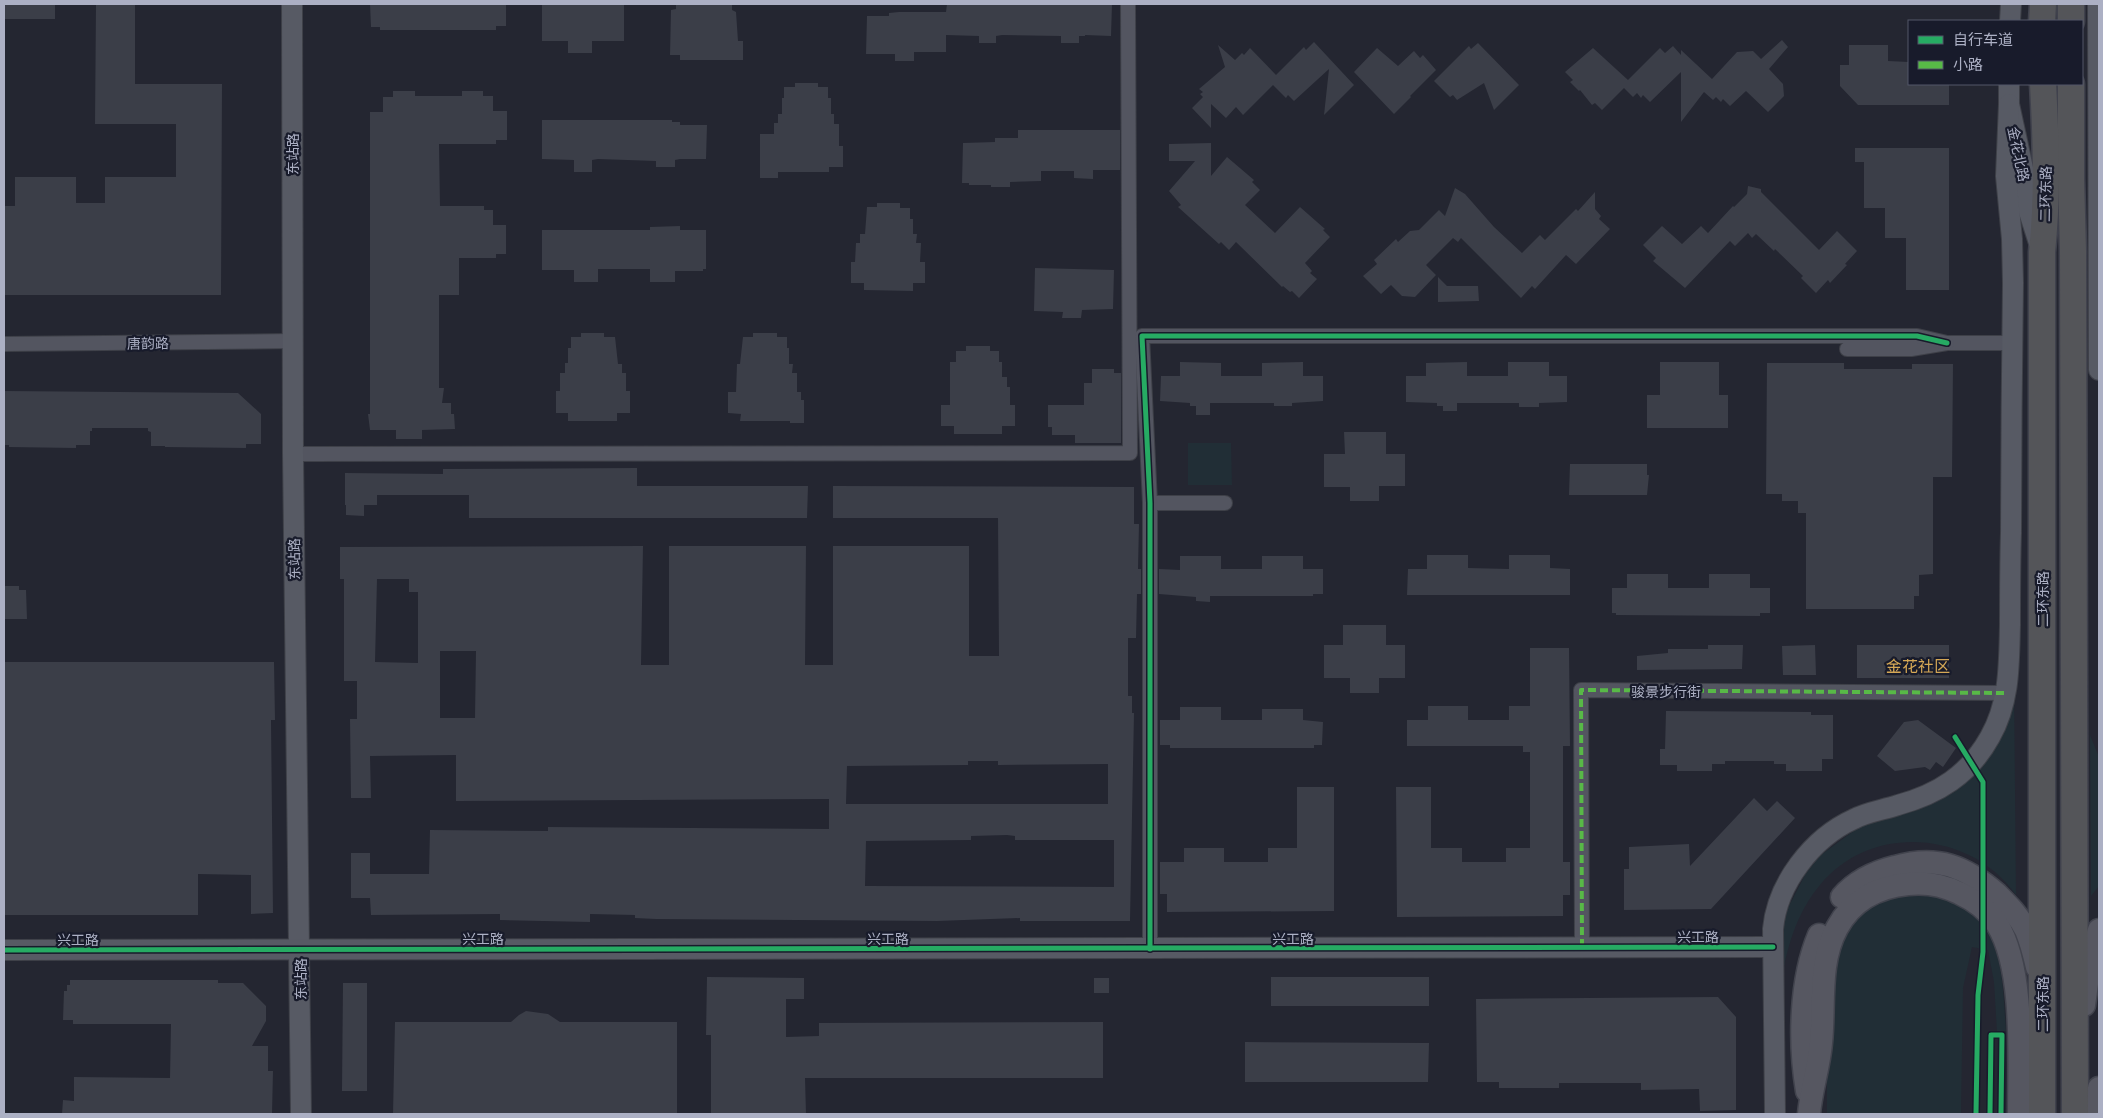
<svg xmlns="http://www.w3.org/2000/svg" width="2103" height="1118" viewBox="0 0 2103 1118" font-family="'Open Sans','Noto Sans SC',sans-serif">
<rect width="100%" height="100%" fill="#242631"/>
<g fill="#212e36">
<path d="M1188,443H1231L1232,485H1188Z"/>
<path d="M2014,684L2016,895C1971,831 1872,822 1820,885C1799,910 1789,940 1783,972L1782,929L1788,908L1806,873L1821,855L1859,827L1943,794Z"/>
<path d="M2090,735L2099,757V886L2091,896Z"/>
<path d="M1934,889C1946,896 1965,902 1974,912C2004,944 2003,990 2006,1031L1997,1032L1994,982L1988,950L1972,947L1963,988L1961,1114H1827V1003L1841,933L1871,900Z"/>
</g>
<g fill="#3b3e48" fill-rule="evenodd">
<rect x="4" y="4" width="51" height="15"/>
<path d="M96,4H135V84H222L221,295H4L5,206H15V177H76V203H105V177H176V124H95Z"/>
<path d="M370,4H506V26H496V30H380V27H371Z"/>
<path d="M542,4H624V41H592V53H568V41H542Z"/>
<path d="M676,4H732V10L736,12L738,41H743V60H680V55H670L671,10L676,9Z"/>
<path d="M947,4H1112L1111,36L1085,35V36H1079V43H1061V36L1002,35L996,36V43H979V36L946,35V52H914V61H895V54H866L867,16H889V13L899,12H946Z"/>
<path d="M1782,40L1788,47L1769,69L1783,84L1784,96L1768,112L1746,91L1730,106L1723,99L1721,102L1716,97L1713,100L1704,92L1681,122V72L1650,102L1643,95L1641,98L1637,93L1633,97L1624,88L1602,110L1595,103L1592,105L1580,90L1579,91L1570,82L1573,80L1565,72L1593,48L1628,80L1660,48L1665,53L1673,46L1681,55V50L1712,79L1737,52L1753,51L1761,59Z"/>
<path d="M1314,42L1354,85L1324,115L1329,69L1294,101L1288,95L1286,98L1273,85L1243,115L1236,107L1226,118L1211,104V128L1192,108L1203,97L1200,94L1203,92L1199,89L1225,67L1218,45L1235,60L1242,53L1244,55L1250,48L1276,75L1304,47L1306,50Z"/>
<path d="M1478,43L1519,85L1494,110L1484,83L1457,100L1453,95L1450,97L1434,81L1469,46L1471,49Z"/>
<path d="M1849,45H1888V61L1909,62V84H1949V105H1858L1840,86V65H1849Z"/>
<path d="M1377,48L1398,66L1414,51L1420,58L1423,55L1436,70L1410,96L1411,97L1394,114L1354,72Z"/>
<path d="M795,83H818V87H828V98H831V114H834V124H839V146H843V167H829V172H778V178H760V134H774V123H778V114H782V98H784V87H795Z"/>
<path d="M393,91H415V96H462V91H483V96H493V111H507V140H496V144H439L440,206H484V210H493V225H506V254H496V258H459V295H439V388H444L442,403H451V414H454L455,429L422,430V439H396V430H370L368,414H370V112H383V97H393Z"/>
<path d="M542,120H672V122H680V125H707L706,159H680L675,160V167H656V161L598,159L592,160V172H574V160L542,159Z"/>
<path d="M1018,130H1120V170H1093V179L1074,178V171H1041V181L1010,182V187H991V185H969V183H962L963,143L995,142V138H1018Z"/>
<path d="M1211,143V176L1227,157L1254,180L1252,182L1260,190L1245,205L1275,233L1300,207L1325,229L1323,230L1330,237L1305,263L1312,271L1310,273L1317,279L1299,298L1292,291L1290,292L1283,286L1282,287L1236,242L1229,250L1221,242L1219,244L1178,207L1181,205L1169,191L1195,161H1169V144Z"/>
<path d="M1855,148H1949V290H1906V238H1885V208H1864V162H1855Z"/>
<path d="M1748,186L1761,189V192L1819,250L1837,231L1857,251L1845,264L1847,265L1830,283L1828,280L1816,293L1801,278L1803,276L1775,249L1774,251L1756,234L1752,238L1748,233L1735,246L1730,241L1685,288L1653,261L1656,258L1643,245L1662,226L1682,244L1701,226L1708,233L1733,206L1734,207L1747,194Z"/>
<path d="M1455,188L1465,194L1494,227L1522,253L1540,235L1545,240L1576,209L1578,211L1595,192V209L1601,216L1599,219L1610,229L1576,264L1566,255L1535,289L1532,286L1521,298L1461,238L1458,242L1453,238L1426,265L1436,275L1415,297L1402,296L1391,285L1381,294L1363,276L1377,264L1374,260L1396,239L1398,242L1410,231L1419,230L1439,210L1445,216Z"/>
<path d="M877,203H900V208H910V219H913V234H917L916,243H921L920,262H925V283H913V291L864,290V283H851V262H855L856,243H860V234H865L867,207H877Z"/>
<path d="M680,226V230H706V269H703V271H675V282H650V269H598V282H574V270H542V230H650V227Z"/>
<path d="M1035,268L1114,270L1113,309L1082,310L1081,318H1062L1063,312L1034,311Z"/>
<path d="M1438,277L1447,286H1478L1479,301L1438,302Z"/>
<path d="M581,333H604V337H615L618,364H622V373H626V391H630V413H617V421H568V413H556V391H560V373H565V363H568V348H571V337H581Z"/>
<path d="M753,333H777V337H787V348H789V364H793L792,373H797V392H801V400H804V423H790V421H740L741,414L728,413V392H736L737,364H740L743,337H753Z"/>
<path d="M966,346H990V351H999V362H1002V377H1007V387H1010V405H1015V426H1002V434H954V426H941V405H950V362H956V351H966Z"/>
<path d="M1180,362L1221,363V376H1262V363L1303,362V376H1323V401L1292,403V406H1274V403H1210V415H1196V406H1190V403L1160,401L1161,376H1180Z"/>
<path d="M1467,362V376H1508V362H1549V376H1567V402L1539,403V407H1519V403H1457V411H1443V406H1437V403L1406,402V376H1426V363Z"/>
<path d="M1660,362H1719V395H1728V428H1647V395H1660Z"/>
<path d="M1767,363H1844V369H1912V364H1953L1952,477H1933V574L1919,575V596H1914V609H1806V513H1798V501H1782V494H1766Z"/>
<path d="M1092,369H1114V373H1121V443H1075V435H1052V427H1048V405H1084V383H1092Z"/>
<path d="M4,391L238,393L261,414V444H246V448L165,447V446H151V432L148,431V428H92V431H90V445H76V448L9,447V445H4Z"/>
<path d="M1344,432H1386V454H1405V486H1379V501H1350V487H1324V454H1345Z"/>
<path d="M1570,464H1647V475H1649L1647,495H1569Z"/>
<path d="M637,468V486H808L807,518H469V495H377V505H364V516L346,515V505H345V473L443,474V469Z"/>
<path d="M833,486L1134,487V524H1139L1138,569H1141V594H1137L1136,638H1128V696H1132V713H1134L1130,921H1020V918L937,921L656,919L635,918V915L590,914V922L500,920V914L371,915L370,898H351V853H370V874H429L430,830L548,831V827L829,829V799L456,801V755L370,756L371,798H351L350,719H357V681H344V579H340V547L643,546L641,665H669V546H806L805,665H833V546H969V656H999L998,518H833ZM377,579H409V592H418V663L375,662ZM440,651H476L475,718H440ZM968,761H998V765L1108,764V804H846L847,766L968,765ZM1007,835L1015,836V840H1114V887L865,886L866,841L971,840V836Z"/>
<path d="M1427,555H1468V568L1509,569V555H1550V568L1570,569V595H1407L1408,569H1427Z"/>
<path d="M1180,556H1221V569H1262V556H1303V569H1323V594H1313V596H1210V602L1196,601V597L1159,594V569L1180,570Z"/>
<path d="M1627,574H1668V588H1709V574H1750V588H1770V613H1760V616L1616,615V613H1612V588H1627Z"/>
<path d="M4,586H19V590H26L27,619H4Z"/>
<path d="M1343,625H1386V645H1405V678H1379V693H1350V678H1324V645H1343Z"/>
<path d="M1708,645H1743L1742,669L1637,670V656L1668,653V649H1708Z"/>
<path d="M1815,645L1816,675H1783L1782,646Z"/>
<rect x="1857" y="645" width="92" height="33"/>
<path d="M1530,648H1569L1570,746H1563V862H1570V895H1563V916L1397,917L1396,787H1431V848H1462V862H1506V848H1530V752H1523V746H1407V720H1428V706H1468V720H1509V706H1530Z"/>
<path d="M4,662H274L275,720H271L273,913L251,914V875L198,874V915H4Z"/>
<path d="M1180,707H1221V720H1262V709H1303V720L1323,722L1322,745H1314V748H1170V745H1160V720H1180Z"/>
<path d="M1666,711L1811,712V715H1833V759H1822V771H1786V764H1774V761H1725V764H1712V771H1677V765H1660V749H1665Z"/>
<path d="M1918,720L1956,748L1943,767L1936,762L1930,770L1925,767L1895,771L1877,756L1904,722Z"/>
<path d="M1297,787H1334V911L1167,912V894H1160V862H1184V848H1224V862H1268V848H1297Z"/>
<path d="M1754,798L1767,811L1777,801L1795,818L1711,909L1624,910V869H1629V847L1689,844L1690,866Z"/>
<path d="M707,977L804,978V999H786V1037L819,1036V1023L1103,1022V1078H805L806,1114H711V1035H706Z"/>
<rect x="1271" y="977" width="158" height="29"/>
<rect x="1094" y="978" width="15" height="15"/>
<path d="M70,980H218V983H243L266,1006V1021L252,1046H268V1071H273L272,1114H62L63,1100L74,1101V1077L170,1078L171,1024H73V1020H63L64,991H67V985H70Z"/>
<path d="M343,983H367V1091H342Z"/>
<path d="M1718,997L1736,1017V1110L1700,1111L1699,1089L1641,1090V1083H1559V1088H1499V1082H1477L1476,999Z"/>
<path d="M526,1011L548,1014L560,1022H677V1114H393L395,1022H511L519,1015Z"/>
<path d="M1245,1042L1429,1043L1428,1082H1245Z"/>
</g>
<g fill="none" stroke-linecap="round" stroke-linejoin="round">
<g stroke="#3e4048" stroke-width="16">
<g id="street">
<path d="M4,344L293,341"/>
<path d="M1847,349H1911L1947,343H2012"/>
<path d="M293,454L1130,453L1128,4"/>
<path d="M1150,503H1225"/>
<path d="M1582,947L1581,690L2007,693"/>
<path d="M1150,949V503L1142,336H1917L1947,343"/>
</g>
</g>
<g stroke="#3e4048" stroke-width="22">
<g id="secondary">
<path d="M292,4L293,454L301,1114"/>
<path d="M2098,4L2099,370"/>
<path d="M2010,21L2011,4"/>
<path d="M2009,84V104L2024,173L2029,212L2039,243"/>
<path d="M4,950L1773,947"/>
<path d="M1775,1114L1773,929C1777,884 1812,838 1854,819C1867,812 1883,810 1898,805C1938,794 1969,775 1990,737C2010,702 2009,664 2010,625C2010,594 2010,564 2011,533C2011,450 2012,366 2013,283L2012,239L2006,176L2009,104"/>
</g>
</g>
<g stroke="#41434d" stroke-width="25">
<g id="primary">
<path d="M1842,897C1855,882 1875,872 1895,867C1937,855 1965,866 1997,894C2008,905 2019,916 2026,930C2031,942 2034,954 2037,967"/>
<path d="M2084,1005L2090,962L2099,930"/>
<path d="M1807,1091C1799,1043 1800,980 1819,935"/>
<path d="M1809,1114C1811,1090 1819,1067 1821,1043C1825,1005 1818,963 1837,928C1852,900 1877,887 1908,884C1926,882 1943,885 1959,893C1974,900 1988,910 1997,924C2025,969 2019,1061 2019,1114"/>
<path d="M2098,1114L2099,1088"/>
</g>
</g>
<g stroke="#40424d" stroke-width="29">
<g id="highway">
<path d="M2042,21L2043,4"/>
<path d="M2071,21V4"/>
<path d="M2071,84V178L2073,251L2075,1114"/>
<path d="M2042,1114V252C2048,196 2046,140 2043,84"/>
</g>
</g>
<use href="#street" stroke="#535560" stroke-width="14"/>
<use href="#secondary" stroke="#575a64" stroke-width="20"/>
<use href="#primary" stroke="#565761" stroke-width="22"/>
<use href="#highway" stroke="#545559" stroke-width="26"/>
<path stroke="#58b947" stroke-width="4" stroke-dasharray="8 4" stroke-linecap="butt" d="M1582,947L1581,690L2007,693"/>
<g stroke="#181b2b" stroke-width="8">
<g id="cycleway">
<path d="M1955,737L1983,782V952L1978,995L1976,1114"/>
<path d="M1150,949V503L1142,336H1917L1947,343"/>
<path d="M4,950L1773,947"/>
<path d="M1990,1114L1991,1035H2002L2001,1114"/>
</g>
</g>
<use href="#cycleway" stroke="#26ab63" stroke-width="5"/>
</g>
<g text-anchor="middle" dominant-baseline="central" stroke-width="4.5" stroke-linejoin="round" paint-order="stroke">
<g font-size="14" fill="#acb0c4" stroke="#181b2b">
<text transform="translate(292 154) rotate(-90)">东站路</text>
<text transform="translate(2019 154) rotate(78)">金花北路</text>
<text transform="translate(2045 194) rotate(-89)">二环东路</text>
<text transform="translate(148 343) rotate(-1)">唐韵路</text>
<text transform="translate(294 559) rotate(-91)">东站路</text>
<text transform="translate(2042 599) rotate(-90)">二环东路</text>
<text x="1666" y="691">骏景步行街</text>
<text x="1698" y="936">兴工路</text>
<text x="483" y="938">兴工路</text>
<text x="888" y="938">兴工路</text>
<text x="1293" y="938">兴工路</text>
<text x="78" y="939">兴工路</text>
<text transform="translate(300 979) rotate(-90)">东站路</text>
<text transform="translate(2042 1004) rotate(-90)">二环东路</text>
</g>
<g font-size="16" fill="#d5a856" stroke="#181b2b">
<text x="1918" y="666">金花社区</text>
</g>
</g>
<rect width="2103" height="1118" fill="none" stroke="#acb0c4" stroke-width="10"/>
<rect x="1908" y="20" width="175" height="65" fill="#181b2b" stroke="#535768"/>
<rect x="1918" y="36" width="25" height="8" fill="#26ab63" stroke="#535768"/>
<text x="1953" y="45" font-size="15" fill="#acb0c4">自行车道</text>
<rect x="1918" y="61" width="25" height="8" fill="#58b947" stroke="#535768"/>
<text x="1953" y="70" font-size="15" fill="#acb0c4">小路</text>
</svg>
